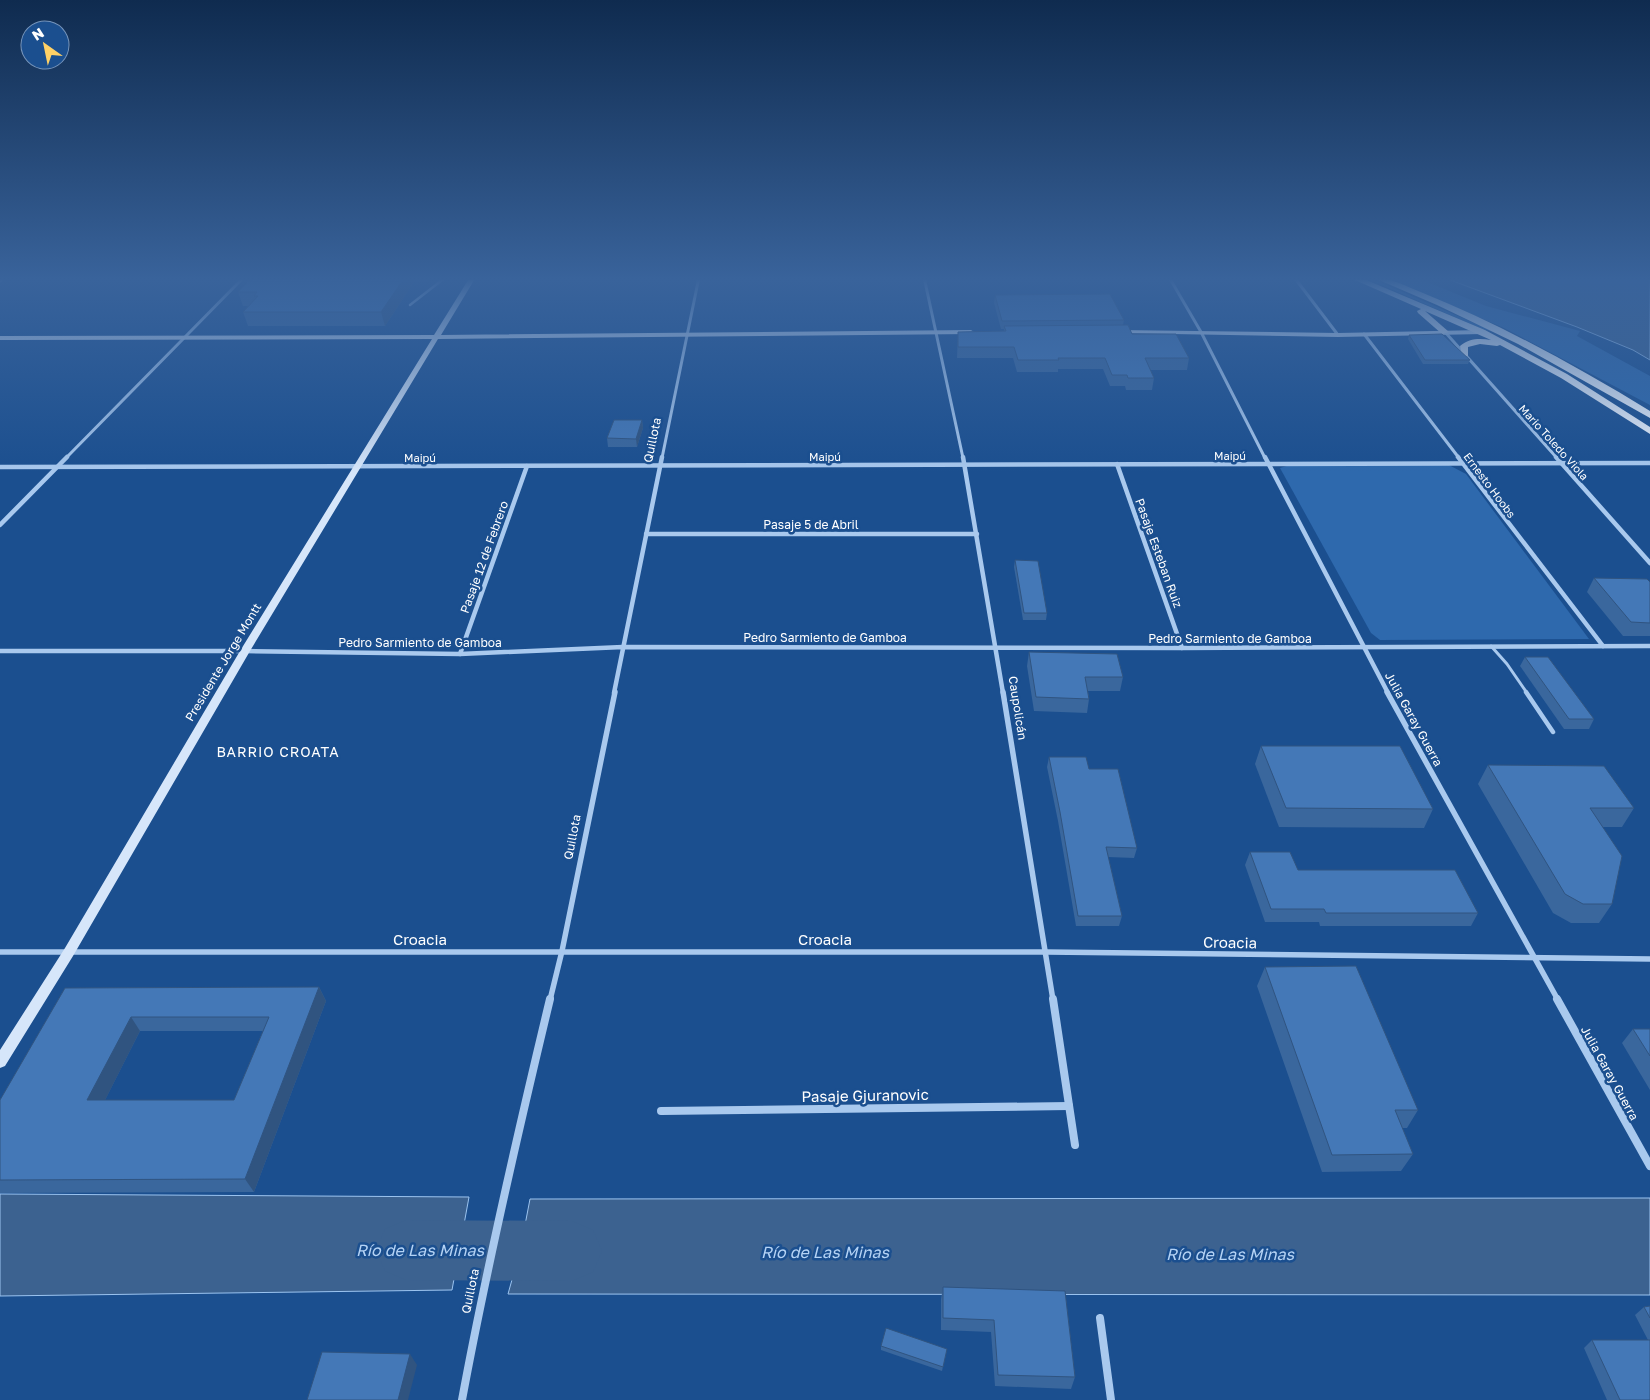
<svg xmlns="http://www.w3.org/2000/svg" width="1650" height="1400" viewBox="0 0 1650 1400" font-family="'Golos Text',sans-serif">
<rect width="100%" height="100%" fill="#1b4f8f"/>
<g fill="#2e69ad">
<path d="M1363,277H1368L1495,332L1482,329Z"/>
<path d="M1384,277H1415L1486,306L1580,331L1577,336L1650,376V405L1504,328Z"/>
<path d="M1447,464L1466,474L1589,639L1380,640L1371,633L1280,468L1290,465Z"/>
</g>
<g fill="#3c6290" stroke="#9cc4f0">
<path d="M1442,277H1650V360L1633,350L1577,327Z"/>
<path d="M0,1194L469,1197L452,1290L0,1296Z"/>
<path d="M1650,1198V1295L508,1294L520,1251L530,1199Z"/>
</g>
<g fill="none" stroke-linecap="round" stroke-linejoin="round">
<path fill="#3c6290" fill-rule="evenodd" d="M406,1220L572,1221L593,1230L602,1251L593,1272L572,1281L406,1280L385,1271L376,1250L385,1229Z"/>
<path stroke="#a9c9ee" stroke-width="2.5" d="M410,305L446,277"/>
<path stroke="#a9c9ee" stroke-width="3" d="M1491,646L1507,664L1527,693"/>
<path stroke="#a9c9ee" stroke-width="4.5" d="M1526,692L1553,732"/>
<g stroke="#a9c9ee" stroke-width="3">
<path d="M924,277L963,458"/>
<path d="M1169,277L1201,332L1265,458"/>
<path d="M1294,277L1338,335"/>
<path d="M0,281L5,277"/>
<path d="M1445,332L1557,458"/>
<path d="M1364,334L1459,458"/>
<path d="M66,458L244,277"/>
<path d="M662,458L699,277"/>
</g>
<g stroke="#a9c9ee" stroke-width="4.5">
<path d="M963,457L1003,693"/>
<path d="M1265,457L1388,693"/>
<path d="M1458,457L1603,646"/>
<path d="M1556,457L1650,563"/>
<path d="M1117,464L1182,648"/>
<path d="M0,467L1650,463"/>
<path d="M0,525L67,457"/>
<path d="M646,534H977"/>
<path d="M0,651H245L460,654L623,647L1182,648L1650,646"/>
<path d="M460,654L527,466"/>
<path d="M614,693L662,457"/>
</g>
<g stroke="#a9c9ee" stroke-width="5.5">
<path d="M1003,692L1053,1000"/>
<path d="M1387,692L1558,1000"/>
<path d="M0,952H1046L1650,959"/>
<path d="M550,1000L562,951L615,692"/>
</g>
<g stroke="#a9c9ee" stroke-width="8">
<path d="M1053,999L1075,1145"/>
<path d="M1557,999L1650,1166"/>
<path d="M661,1111L1069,1106"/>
<path d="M1100,1318L1111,1400"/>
<path d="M462,1400C487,1265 518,1132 550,999"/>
</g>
<g fill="#d6e6fa" fill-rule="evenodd">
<path d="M470,277H476L441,335L971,330L974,332L971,334L438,339L250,651L73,956L5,1066L0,1068V1050L65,948L240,651L432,339L0,340V336L434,335Z"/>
<path d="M1118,330L1338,333L1482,330L1485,332L1482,334L1338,337L1116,333V331Z"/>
</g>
<g fill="#f0f6ff" fill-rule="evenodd">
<path d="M1300,277L1295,280L1291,278L1292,277Z"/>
<path d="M1348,277H1359L1485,330L1567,374L1650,427V434L1561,378L1500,345L1497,346L1480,344L1468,347V356H1462L1460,346C1469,338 1480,338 1491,340L1425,311L1449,332L1442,334L1418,313L1417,311L1421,309Z"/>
<path d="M1372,277C1390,277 1407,287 1423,293C1502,325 1578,367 1650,411V418L1518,344L1437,305Z"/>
</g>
</g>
<g fill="#3a679d" fill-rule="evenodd">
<path d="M252,277H431L428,282H414L385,326H248L243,312L248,306H243L238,292Z"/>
<path d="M995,295L1124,320L1123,325L1132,334L1189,358L1187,370H1150L1154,378L1152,390H1126L1125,386H1110L1103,369H1058V372H1017L1013,358H957L958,332L1004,331V329H1001L994,303Z"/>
<path d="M1409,335L1470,360L1468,364H1423L1408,339Z"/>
<path d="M642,420L643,428L637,447H608L607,438Z"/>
<path d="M1015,560L1047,613L1046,620H1023L1014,567Z"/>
<path d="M1594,578L1650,582V636H1623L1587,592Z"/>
<path d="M1029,652L1123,677L1120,691H1088L1089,699L1087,713L1034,711L1027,666Z"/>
<path d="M1525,657L1594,719L1589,729H1564L1520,666Z"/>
<path d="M1261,746L1433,809L1424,828L1279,827L1255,764Z"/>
<path d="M1049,757L1089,769L1137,848L1134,858L1108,857L1122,916L1119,926H1076L1058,821L1047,767Z"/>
<path d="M1488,765L1634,808L1622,827H1602L1612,904L1599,923H1571L1553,913L1478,784Z"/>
<path d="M1250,852L1298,870L1478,913L1471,926H1320L1319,922H1265L1245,865Z"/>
<path d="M1265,967L1418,1110L1407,1128H1402L1413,1154L1401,1171L1322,1172L1257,986Z"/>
<path d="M319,987L326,1001L254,1192L0,1193V1100L65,988ZM140,1031H263L234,1100H105Z"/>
<path d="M1633,1029H1650V1090L1622,1043Z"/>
<path d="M943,1287L1065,1291L1075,1377L1071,1389L995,1386L991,1332L941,1330V1299Z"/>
<path d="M1650,1306V1400H1607L1584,1348L1592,1340H1648L1635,1315L1644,1307Z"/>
<path d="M881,1346L947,1349L942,1371L881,1350Z"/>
</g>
<g fill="#305480">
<path d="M405,277H413L414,282L385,326L381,312Z"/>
<path d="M427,277H431L428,282Z"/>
<path d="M642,420L643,428L637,447L636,439Z"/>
<path d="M319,987L326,1001L254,1192L245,1179Z"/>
<path d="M131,1017L140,1031L98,1114L87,1100Z"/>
<path d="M410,1354L417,1365L408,1400H398Z"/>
</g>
<g fill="#4478b7" stroke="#305480" fill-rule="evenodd">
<path d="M252,277H405L381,312H243L258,296H254L257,292H238Z"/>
<path d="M1110,294L1124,320L1002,321L995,295Z"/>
<path d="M1128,325L1132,334H1176L1189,358H1145L1154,378H1128L1127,375H1112L1105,358H1058L1059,360H1018L1014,347H958V332L1006,331L1004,326Z"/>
<path d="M1442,334L1470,360H1425L1409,335Z"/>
<path d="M614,420H642L636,439L607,438Z"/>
<path d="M1015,560L1038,561L1047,613H1024Z"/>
<path d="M1594,578L1647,579L1650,582V623L1631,622Z"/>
<path d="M1029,652L1117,654L1123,677H1085L1089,699L1036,697Z"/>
<path d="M1525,657H1548L1594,719H1569Z"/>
<path d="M1261,746H1400L1433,809L1286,808Z"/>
<path d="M1049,757H1086L1089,769H1118L1137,848L1106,847L1122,916H1078L1060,812Z"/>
<path d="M1488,765L1604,766L1634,808H1590L1622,856L1612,904H1583L1565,894Z"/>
<path d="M1250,852H1290L1298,870H1455L1478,913H1326L1324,909H1271Z"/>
<path d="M1356,966L1418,1110H1395L1413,1154L1332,1155L1265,967Z"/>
<path d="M319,987L245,1179L0,1180V1100L65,988ZM131,1017H269L234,1100H87Z"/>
<path d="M1633,1029H1650V1056Z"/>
<path d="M943,1287L1065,1291L1075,1377L998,1375L994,1320L943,1318Z"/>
<path d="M1650,1306V1318L1644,1307Z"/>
<path d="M886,1328L947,1349L943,1367L881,1346Z"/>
<path d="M1592,1340H1650V1400H1620Z"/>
<path d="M322,1352L410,1354L398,1400H307Z"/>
</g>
<linearGradient id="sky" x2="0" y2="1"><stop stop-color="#0f2b4f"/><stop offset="0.59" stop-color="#39639b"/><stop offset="1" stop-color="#39639b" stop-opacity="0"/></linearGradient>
<rect width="1650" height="473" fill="url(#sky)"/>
<g text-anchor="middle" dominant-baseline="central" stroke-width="5" stroke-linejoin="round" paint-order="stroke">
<g font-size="11" fill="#fff" stroke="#1b4f8f">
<text transform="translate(1554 442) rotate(48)">Mario Toledo Viola</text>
<text x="1230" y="455">Maipú</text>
<text x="825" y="456">Maipú</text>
<text x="420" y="457">Maipú</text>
<text transform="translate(1490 485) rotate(53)">Ernesto Hoobs</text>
</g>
<g font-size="12" fill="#fff" stroke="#1b4f8f">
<text transform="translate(652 440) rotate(-78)">Quillota</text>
<text x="811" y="524">Pasaje 5 de Abril</text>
<text transform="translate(1159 553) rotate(70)">Pasaje Esteban Ruiz</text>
<text transform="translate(484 557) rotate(-70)">Pasaje 12 de Febrero</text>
<text x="825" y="637">Pedro Sarmiento de Gamboa</text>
<text x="1230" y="638">Pedro Sarmiento de Gamboa</text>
<text x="420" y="642">Pedro Sarmiento de Gamboa</text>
<text transform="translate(223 662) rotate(-59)">Presidente Jorge Montt</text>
<text transform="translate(1018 708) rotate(81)">Caupolicán</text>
<text transform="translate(1414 719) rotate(61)">Julia Garay Guerra</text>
<text transform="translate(572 837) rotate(-79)">Quillota</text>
<text transform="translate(1610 1073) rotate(61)">Julia Garay Guerra</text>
<text transform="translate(470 1291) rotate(-78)">Quillota</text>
</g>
<g font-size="14" letter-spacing="1" fill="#fff" stroke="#1b4f8f">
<text x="278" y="751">BARRIO CROATA</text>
</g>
<g font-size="15" fill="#fff" stroke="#1b4f8f">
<text x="420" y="939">Croacia</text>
<text x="825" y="939">Croacia</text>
<text transform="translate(1230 942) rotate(1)">Croacia</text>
<text transform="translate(865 1095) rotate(-1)">Pasaje Gjuranovic</text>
</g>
<g font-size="16" font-style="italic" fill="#b5d3f5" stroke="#1b4f8f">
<text x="420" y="1250">Río de Las Minas</text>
<text x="825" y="1252">Río de Las Minas</text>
<text x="1230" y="1254">Río de Las Minas</text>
</g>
</g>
<g transform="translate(45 45) rotate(327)"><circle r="24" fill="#1b4f8f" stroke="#7695bc"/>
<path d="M0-4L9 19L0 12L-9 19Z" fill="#ffd166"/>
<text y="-8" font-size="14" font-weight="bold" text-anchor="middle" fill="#ffffff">N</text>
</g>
</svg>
